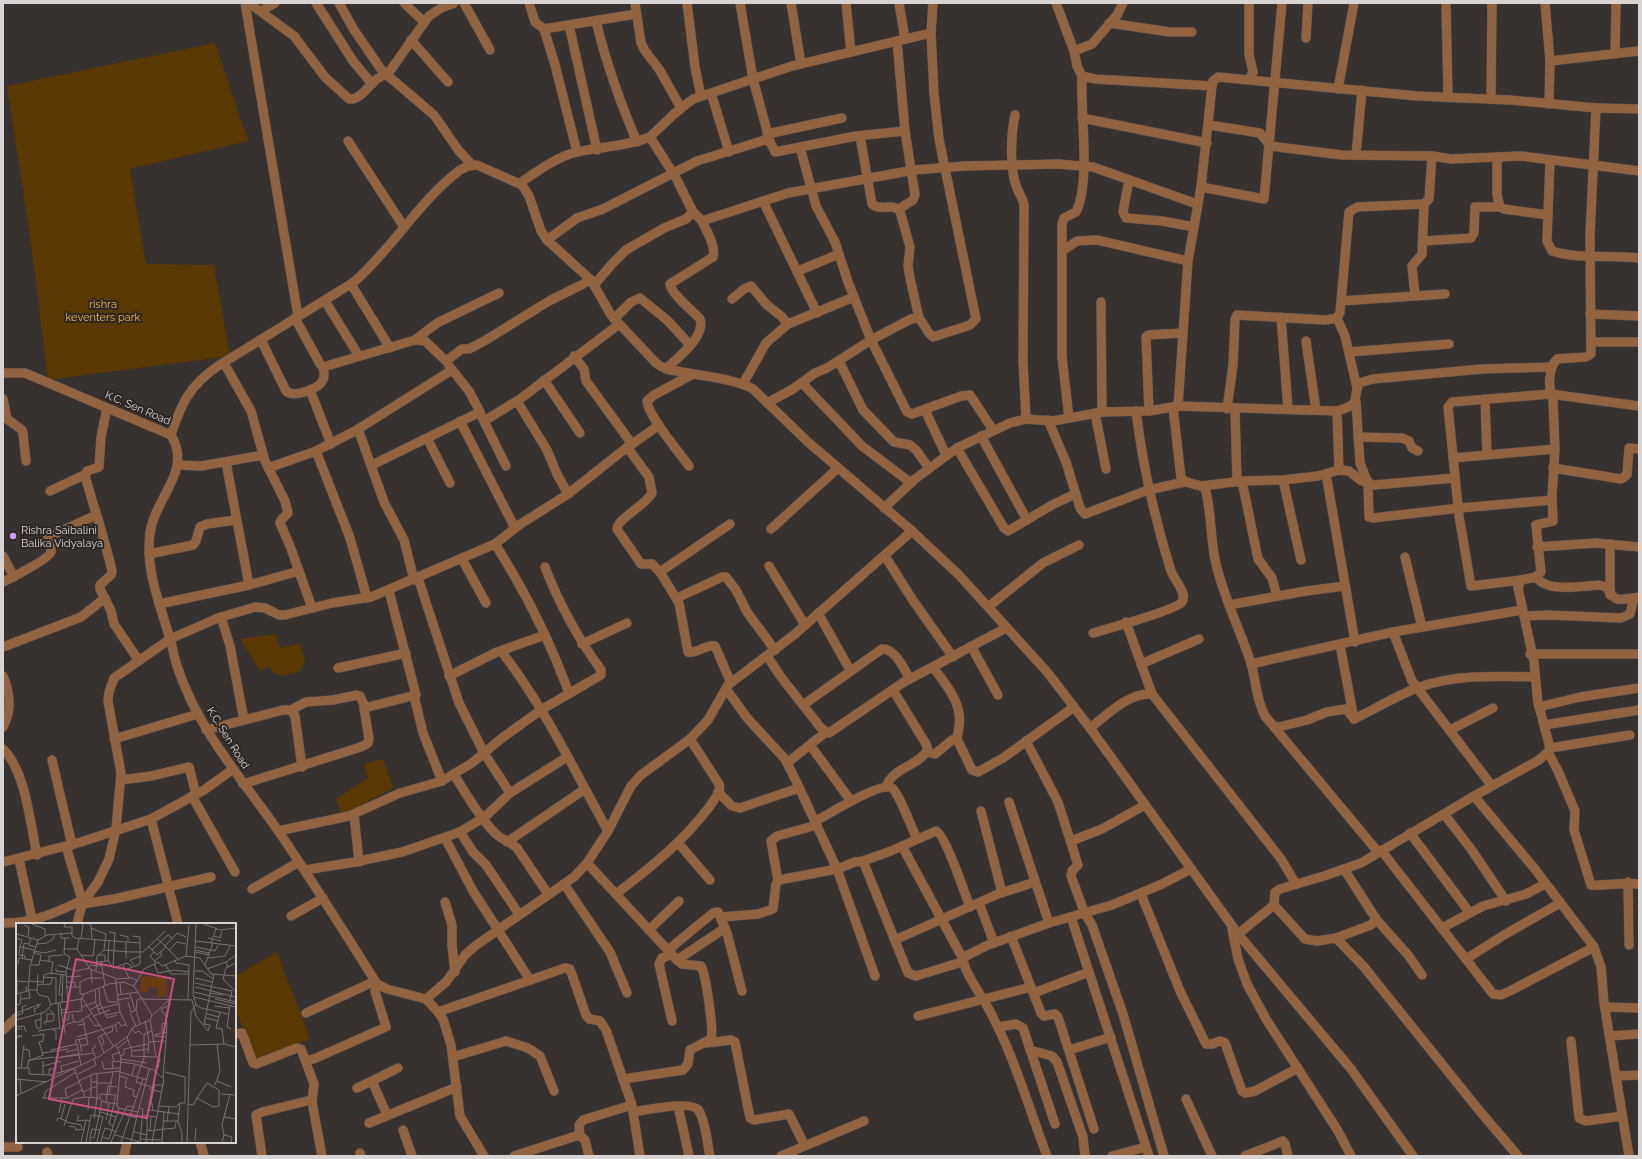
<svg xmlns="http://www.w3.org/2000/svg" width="1642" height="1159" viewBox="0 0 1642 1159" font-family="Raleway,sans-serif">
<rect width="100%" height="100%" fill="#37312f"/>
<g fill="#593901">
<path d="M215,43L248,141L130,169L146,264L214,265L230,356L48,380L31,244L7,86Z"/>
<path d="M276,634L280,648L300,643L305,662L300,671L282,676L273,673L269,666L260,671L240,639Z"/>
<path d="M383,759L393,788L342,815L336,799L368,778L364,764Z"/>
<path d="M277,952L310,1039L257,1058L235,1010V976Z"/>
</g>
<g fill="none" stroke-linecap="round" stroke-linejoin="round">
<g stroke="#544e4d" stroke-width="10">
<g id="minor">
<path d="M245,3L298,316"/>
<path d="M249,3L294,36L325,77L349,99C364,101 372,75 387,75L434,115L459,151L472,165"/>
<path d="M316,3L353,61L372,84"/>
<path d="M339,3L354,30L385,75"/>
<path d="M404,3L424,22"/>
<path d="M464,3L490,50"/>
<path d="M529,3L535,22L544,29L636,14"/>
<path d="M635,3L641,43L645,51L659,69L681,108"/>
<path d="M687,3L695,67L701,96"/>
<path d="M740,3L753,79L770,142"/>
<path d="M791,3L801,64"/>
<path d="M846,3L851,52"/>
<path d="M899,3L905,39"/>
<path d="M1056,3L1074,51"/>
<path d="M1123,3L1117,15L1092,44L1074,51L1077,66L1082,76L1095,79L1212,86L1213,81L1218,77L1417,96L1510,100L1596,108"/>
<path d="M1446,3L1448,97"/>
<path d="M1545,3L1550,61"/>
<path d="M261,11L275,3"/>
<path d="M596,21C606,63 620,102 637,142"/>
<path d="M1109,23L1170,32H1192"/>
<path d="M569,25L597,150"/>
<path d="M544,29L555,65L577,152"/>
<path d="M1306,38L1308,3"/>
<path d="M411,40L448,82"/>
<path d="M897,41L905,131L915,195L913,200L899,209"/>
<path d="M1615,54L1616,3"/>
<path d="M387,75L429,16L441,8L454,3"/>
<path d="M1249,80L1253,72L1249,54V3"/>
<path d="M1338,89L1354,3"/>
<path d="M711,93L729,152"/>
<path d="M1491,99L1492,3"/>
<path d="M1549,104L1550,61L1639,51"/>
<path d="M1015,115C1011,134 1009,169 1017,188C1019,194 1023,198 1024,205L1023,362L1026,419"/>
<path d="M1082,118L1207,143"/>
<path d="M1209,125L1260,133L1270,146L1342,155L1432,156L1451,159L1521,156L1639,171"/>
<path d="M767,134L842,118"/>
<path d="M860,136L872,204C880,212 892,202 900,211L910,247L908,266L910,278L919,318"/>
<path d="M650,137L674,114L693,99L792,66L931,33L933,3"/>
<path d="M348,141L404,227"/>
<path d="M800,147L816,206L835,242L848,282L871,340L907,412L912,414L961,396L970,395L993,430"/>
<path d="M1356,155L1362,90"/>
<path d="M1497,157V195L1500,207L1504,209L1548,215"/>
<path d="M1550,161L1547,241L1552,251C1580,260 1610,254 1639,258"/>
<path d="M1129,180L1123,212L1126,218L1162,221L1194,227"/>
<path d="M520,183C538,171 556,157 577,152C603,146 625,147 650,137L676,178L693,212L702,221L788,193L914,170L965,166L1058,164L1093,167L1197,204"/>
<path d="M1201,187L1264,199L1282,3"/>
<path d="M763,201L817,313"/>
<path d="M547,240L577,218L603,209L697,161L765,140L770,142L775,152L856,136L905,131"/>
<path d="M1423,241L1471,238L1474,233L1475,207H1500"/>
<path d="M1062,251V224L1064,218L1076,212C1091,183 1080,111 1082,76"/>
<path d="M798,271L839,254"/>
<path d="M351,284L390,348"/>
<path d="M595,284L612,264L626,250L664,228L686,219L693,212"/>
<path d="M1415,296L1412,266L1422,254L1424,204"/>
<path d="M732,299L744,289L751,286L767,305L781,316L788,324L854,297"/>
<path d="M325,301L359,356"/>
<path d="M1341,301L1445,294"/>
<path d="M1101,302L1102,412"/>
<path d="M1590,314L1639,316"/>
<path d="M1281,317L1288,409"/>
<path d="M295,318L320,364L323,367L415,340L425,341L446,361L462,349H469L486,340L549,301L591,280"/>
<path d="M1337,318L1345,336L1357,388"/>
<path d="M614,319L631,302L640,298L668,321L690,345"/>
<path d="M261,340L286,391C294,398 319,389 323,380C325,376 324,372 323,367"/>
<path d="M415,340L437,323L499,293"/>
<path d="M1306,341L1316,410"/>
<path d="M1591,342H1639"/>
<path d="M1349,352L1449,344"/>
<path d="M574,356L584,369L586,381L632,444"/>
<path d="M839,361L863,410L894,442L910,445L916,450L929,468"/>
<path d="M224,363L251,411L265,461L285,501L288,513L281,520L280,523L290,546L312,608"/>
<path d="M666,369C677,358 706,337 700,319C693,311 671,294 670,284L713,257C716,246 707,232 702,221"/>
<path d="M3,373H25L171,435C193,471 155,497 150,533C145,570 160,604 170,639C173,648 174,657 177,666C199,732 241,777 279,832C313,882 345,933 377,984L387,989L426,999L438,1012L443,1019L451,1045L460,1116L484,1156"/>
<path d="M544,380L580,433"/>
<path d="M802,383L862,446L911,483"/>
<path d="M743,384L766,343L788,324"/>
<path d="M310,390L331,444"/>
<path d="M3,399L7,419L22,430L23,434L26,461"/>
<path d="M1485,399L1487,455"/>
<path d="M517,401L547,450L557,474L568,494"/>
<path d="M1356,402L1360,463L1368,483L1369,517L1373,518L1460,508L1552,500"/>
<path d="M767,403L793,389L815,373L827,368L871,340L911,319L917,318C925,321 925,332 933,337L970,325L976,319L939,139L934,94L931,33"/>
<path d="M1178,406L1337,411C1363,403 1351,403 1359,383L1373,379L1482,369L1551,367"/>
<path d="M1173,407L1181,478C1189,486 1197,483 1205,488C1212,513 1210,539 1216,564C1224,598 1240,630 1251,663C1256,680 1256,700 1265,716L1378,852"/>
<path d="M107,408L101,437L99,467L87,471L85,476C94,508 105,539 112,571L111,575L100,585V589L111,611L114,624L139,661"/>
<path d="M1227,409L1233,365L1235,320L1237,315L1325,320L1337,318L1340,313L1349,212L1357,207L1424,204L1429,199L1432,156"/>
<path d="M1235,409L1237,482"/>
<path d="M925,410L946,455"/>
<path d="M1149,411L1146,337L1148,335L1182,333"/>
<path d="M1337,411L1339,470"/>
<path d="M1095,413L1106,469"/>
<path d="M481,415L506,466"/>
<path d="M1069,418L1062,357V251L1077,241L1097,240L1188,261"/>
<path d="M1048,420L1066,462L1080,508L1085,514L1148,490L1185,482"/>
<path d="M460,421L515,528"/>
<path d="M484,421L520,399L618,325"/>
<path d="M358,429L384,502L404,540L414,580"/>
<path d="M171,435C181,404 189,386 218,366L354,282C393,248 419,201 460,170L468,166L477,165L522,185L529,196L541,231L547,240L591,280L611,315L656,363C666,371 677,371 688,373C709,377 734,379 753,389L808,442L912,531L959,575L1048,673L1090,728L1238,934L1351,1069L1413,1156"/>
<path d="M981,436L1027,520"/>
<path d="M1358,437L1402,438L1409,441L1412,448L1418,451"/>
<path d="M427,438L450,483"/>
<path d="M627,447L649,477L652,493C646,505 617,519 617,529L641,564H652L660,572"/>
<path d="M957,448L1004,528L1008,531L1052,505L1075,494"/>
<path d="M316,451L350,538L367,598"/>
<path d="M1453,458L1555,449"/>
<path d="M226,462L249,585"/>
<path d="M178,465L201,466L263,455"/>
<path d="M372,465L480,412L469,391L449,366"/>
<path d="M689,466C679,452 648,416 647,401L654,395L693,374"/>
<path d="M268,468L316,451L355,431L452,370"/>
<path d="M1553,468L1621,479L1627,475L1629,448L1639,449"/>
<path d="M1326,474L1355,642"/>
<path d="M1283,480L1301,560"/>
<path d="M1242,481L1258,559L1272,578L1277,596"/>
<path d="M1201,486L1242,481L1283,480L1318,476L1339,470L1349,471L1360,480L1374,485L1455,478"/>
<path d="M50,491L84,475"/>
<path d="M884,508L915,479L957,448L1010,423L1026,419L1053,421L1102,412L1149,411L1178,406L1188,261L1201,187L1212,86"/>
<path d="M730,524L660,572L679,603L688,652C697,654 706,644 715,646L731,683"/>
<path d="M771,529L838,468"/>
<path d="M495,544C525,591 550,641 569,693"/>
<path d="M1610,544V595"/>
<path d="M1537,547L1596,543L1639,547"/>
<path d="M149,554L193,545L196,541L200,527L207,524L236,520"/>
<path d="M3,556L14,577"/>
<path d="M885,556L912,599L953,657"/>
<path d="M1405,557L1422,627"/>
<path d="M462,559L486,603"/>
<path d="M769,566L805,625"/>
<path d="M1536,577C1547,593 1581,586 1599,585L1606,587C1617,602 1614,600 1634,598"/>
<path d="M418,578L459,703L484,753L510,793"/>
<path d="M1521,580L1471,586L1459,516L1448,407L1452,402L1550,394L1639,406"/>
<path d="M3,582C11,578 49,559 51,552C52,548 48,542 48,537L96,515"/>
<path d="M677,598L722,577H726L736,590L747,612L775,650"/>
<path d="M159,604L249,585L299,571"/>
<path d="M1229,605L1306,591L1345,586"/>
<path d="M988,607L1043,563L1079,545"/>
<path d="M818,613L850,670"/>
<path d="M1524,616L1548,615L1621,618L1630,614L1634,598L1639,597"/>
<path d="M221,617L230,646L244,720"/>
<path d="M1126,622L1152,694"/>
<path d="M1393,632L1412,681L1492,786"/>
<path d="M1093,633C1107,629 1176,610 1182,602C1188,593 1174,580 1171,571C1154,517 1143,468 1136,411"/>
<path d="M582,644L627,623"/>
<path d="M971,646L998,695"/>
<path d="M3,647L81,617L105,598"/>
<path d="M501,651C544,706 574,770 608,831"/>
<path d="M1530,654H1637"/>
<path d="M767,656L781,677L821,728L829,733L904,682L1006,628"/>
<path d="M1141,664L1199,639"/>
<path d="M1251,664L1393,632L1522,610"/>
<path d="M933,667C943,681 957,697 959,714C961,722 958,731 957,739"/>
<path d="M338,668L406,653"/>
<path d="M3,676C10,693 12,711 3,727"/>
<path d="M449,676L497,652L545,635"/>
<path d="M726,689L748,719L785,759L797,783L837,869L875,976"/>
<path d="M414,696L423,733L442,781"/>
<path d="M803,705L882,649C895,648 904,669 910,679"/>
<path d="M1539,707L1580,697L1639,688"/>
<path d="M291,710L306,702L333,700L357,695L360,696L365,707"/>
<path d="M1354,719C1375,709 1396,696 1417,688C1455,674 1496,676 1535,677"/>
<path d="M1544,725L1639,710"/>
<path d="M1274,726L1278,727L1307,720L1327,712L1346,709L1354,719L1340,645"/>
<path d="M1090,728C1107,715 1129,692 1152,694L1281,859L1296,884"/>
<path d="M206,730L283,710H291L295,716L302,767"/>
<path d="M1450,730L1493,708"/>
<path d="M114,739L198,714"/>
<path d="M1026,741L1058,802L1078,865L1072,871L1071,876L1085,914L1092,925L1123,1014L1164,1156"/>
<path d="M810,745L851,801"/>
<path d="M1550,748L1630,735"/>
<path d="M3,749C26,772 30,823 37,855"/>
<path d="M927,752L935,754L952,740L957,739L972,770L978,772L1003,758L1074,707"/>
<path d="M1548,752L1558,771L1575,811L1574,830L1591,885C1607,886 1623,882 1639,884"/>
<path d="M52,760L72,845"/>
<path d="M787,763L826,732"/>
<path d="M454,775C466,793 478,816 494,832C501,840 510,841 517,848L548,894"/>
<path d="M121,780L151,776L189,767L196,794"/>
<path d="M243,784L361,747L368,743L369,739L364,708L416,695L389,591"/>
<path d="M886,787C893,767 917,767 928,750L926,744L893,690"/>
<path d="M718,792L732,806L740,808L799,788"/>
<path d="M192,796L235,872"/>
<path d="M1474,796L1534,868L1594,947L1601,967L1604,1003L1629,1156"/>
<path d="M1009,802L1049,923"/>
<path d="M981,811L1002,893"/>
<path d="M354,814L359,862"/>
<path d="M1444,814L1471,849L1506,901"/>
<path d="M151,819L178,924"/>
<path d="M816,821C827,815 881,781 892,788C899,793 912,829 917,839"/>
<path d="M278,831L349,816L400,793L442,781L472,763L502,738L541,710L601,675V670C578,638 559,604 545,567"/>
<path d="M460,832L473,852L486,865L519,914"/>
<path d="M1410,833L1470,913"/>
<path d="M445,838L473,891L530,980"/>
<path d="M1071,841L1102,829L1145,805"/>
<path d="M507,842L585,789"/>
<path d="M679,844L710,880"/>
<path d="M66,846L82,900"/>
<path d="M902,846L963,959"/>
<path d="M1381,850L1493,994L1501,995L1510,991L1594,947"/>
<path d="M19,859L33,924"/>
<path d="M863,861L908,973L916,976L962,962"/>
<path d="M3,862L81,842L151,819L204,790L232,770"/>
<path d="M587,863L677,960L682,964L701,966C706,975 714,1031 711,1039L690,1050L688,1064L683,1070L623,1079"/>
<path d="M305,870L355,862L402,852L460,832L486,816L510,793L567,757"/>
<path d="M778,881L771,841L777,836L817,825"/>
<path d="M1628,882L1629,945"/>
<path d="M564,884L610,952L627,993"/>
<path d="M252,889L299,862"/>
<path d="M616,894C651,867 683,842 710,806C714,799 722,792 719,784L690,739"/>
<path d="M1141,894L1180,991L1206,1044H1212L1220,1041L1225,1043L1242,1091L1245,1093L1255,1091L1298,1068"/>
<path d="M445,902L452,925V946L455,972"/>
<path d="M979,903L994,943"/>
<path d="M82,904L114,899L211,877"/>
<path d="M1274,905L1305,939L1317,941L1336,938L1364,967L1478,1109L1518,1156"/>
<path d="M291,916L323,898"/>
<path d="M721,917L758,914L773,909L776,884L779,880L837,869L855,862L863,861L891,851L936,831C945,834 965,894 970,907"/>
<path d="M1071,917L1149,1156"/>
<path d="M1376,919L1408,955L1422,975"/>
<path d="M3,923C34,924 59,911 87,898"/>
<path d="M77,924L82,904L98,882L109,859L116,829L121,773L108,701L109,692L114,678L170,639L218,618L255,607L265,608L279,615H285L332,603L371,597L495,544L519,525L568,494L621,452L659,425"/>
<path d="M1442,928L1483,906L1526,894L1545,884"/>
<path d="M1232,929L1238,959L1247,984L1266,1019L1338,1131L1351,1156"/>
<path d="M649,930L679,901"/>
<path d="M1238,934L1274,905L1275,892L1280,889L1324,876L1361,863L1474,796L1539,760L1548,752L1550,748L1538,703L1534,662L1518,588L1521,580L1536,577L1541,572L1536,525L1553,521L1552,496L1555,449L1553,400C1548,389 1548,368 1557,359L1586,357L1591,354L1590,236L1596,108L1639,109"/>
<path d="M1011,936L1041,1013L1044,1016L1055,1014L1058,1017L1094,1129"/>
<path d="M1336,938L1371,925L1376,919L1344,869"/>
<path d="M895,940L998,894L1035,882"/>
<path d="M668,950L713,913L718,912L727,933L742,991"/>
<path d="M672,954L662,958L659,964L672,1021"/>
<path d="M1466,959L1504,935L1560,903"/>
<path d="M677,960L725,928"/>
<path d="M1034,993L1089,972"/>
<path d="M426,999L446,982L465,955L475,946L574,877L587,863L608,831L631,786L641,775L690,739L708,720L728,685L795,634L912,531"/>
<path d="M1605,1007L1639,1008"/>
<path d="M438,1012L559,970L565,968L570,969L586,1015L589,1019L600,1021L606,1030L632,1105L640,1156"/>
<path d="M306,1013L375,981"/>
<path d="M918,1016L1031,987"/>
<path d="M999,1027L1016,1024L1023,1028L1055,1124"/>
<path d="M3,1030L17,1017"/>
<path d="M235,1034L242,1033L253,1063L256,1064L297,1048L301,1049L314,1084L312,1102L322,1156"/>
<path d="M1609,1036L1639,1034"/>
<path d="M1571,1041L1579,1118L1586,1121L1622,1116"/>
<path d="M706,1043L731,1040L735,1042L750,1118L754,1120L789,1114L805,1146"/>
<path d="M1030,1050L1052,1056L1057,1062L1083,1137L1085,1156"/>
<path d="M1069,1050L1111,1037"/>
<path d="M453,1057L506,1041L528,1048L540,1056L554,1091"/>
<path d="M306,1061L316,1058L386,1027L375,991L377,984"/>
<path d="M1616,1076L1639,1075"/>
<path d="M357,1088L372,1081"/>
<path d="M1186,1099L1212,1156"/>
<path d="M678,1106L689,1156"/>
<path d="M633,1112C645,1110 694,1100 699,1111C706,1123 707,1142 710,1156"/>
<path d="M387,1115L372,1081L398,1068"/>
<path d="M369,1123L457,1087"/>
<path d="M403,1130L412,1156"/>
<path d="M580,1136L579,1125L583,1120L632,1105"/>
<path d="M200,1142L204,1156"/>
<path d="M3,1147H18"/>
<path d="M47,1152L48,1156"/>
<path d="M360,1153L361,1156"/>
<path d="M124,1156L127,1142"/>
<path d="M262,1156L256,1115L262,1112L311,1100"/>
<path d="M514,1156L579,1135L585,1140L589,1156"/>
<path d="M781,1156L864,1121"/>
<path d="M1047,1156C1028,1106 1013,1052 987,1006C982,996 960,967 964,957L988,945L1049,923L1112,905L1162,884L1191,869"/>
<path d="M1112,1156L1146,1147"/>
<path d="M1245,1156L1283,1141L1285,1144L1288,1156"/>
</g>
</g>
<use href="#minor" stroke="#926341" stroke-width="9"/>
</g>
<circle fill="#d09dfe" stroke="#2d2725" stroke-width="1.5" cx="13" cy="536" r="4"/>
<g text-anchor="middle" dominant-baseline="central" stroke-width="4" stroke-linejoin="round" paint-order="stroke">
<g font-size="11" fill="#fab349" stroke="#2d2725">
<text x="103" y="304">rishra<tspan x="103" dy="13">keventers park</tspan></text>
</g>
<g font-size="11" fill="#d8d4d3" stroke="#2d2725">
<text transform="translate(138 408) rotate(23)">K.C. Sen Road</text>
<text transform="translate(228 738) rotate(58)">K.C. Sen Road</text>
</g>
<g font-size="11" fill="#d8d4d3" stroke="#2d2725" text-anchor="start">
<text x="21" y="530">Rishra Saibalini<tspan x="21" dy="13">Balika Vidyalaya</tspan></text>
</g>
</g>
<g transform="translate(16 923)">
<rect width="220" height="220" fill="#37312f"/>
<path d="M125,53L151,55V73L142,74L141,64H133L132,69H124Z" fill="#593901"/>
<path fill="none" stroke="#777271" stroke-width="1" d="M16,1L29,6V13M49,1L48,4H56V13L59,15L124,20V41L109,47M73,1L75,2L76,16M188,1L204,7L220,5M8,2L13,4L12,13M75,5L90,11L88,27L114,29H127L149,8M93,9L99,10L97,44M45,10V15H53M1,11L22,17M104,12L112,14V18M116,13L124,14V20M198,13L204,15L206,8M0,15L6,17L4,24L18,27M15,15L13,22L20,24M141,15L162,36M192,15L205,18M63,16L61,26L74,46L99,55L104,89L111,104M65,16L67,1M180,18L220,23M195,20L200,6M21,21L31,20L38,15V11M4,23L3,32L9,33V36M132,23L141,32L150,24M149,23L161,10L170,14M180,24L199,28L202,22M47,26H61M136,27L152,12L156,15M153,27L161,19L170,21M179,27L193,30M18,28L28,30L40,27M138,29L134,33L140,40M179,29L193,32M65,32L77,33L79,17M82,32H89V38M170,33L173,2M6,35L8,20L13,21M110,35V18M192,35L209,33L214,23M24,37L37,39L35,51M92,37L97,45L111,40L116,43M159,37L160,40L173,42L172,76M33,38V33L47,32M85,38L89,62M138,38L146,32L144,29M80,39L92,38L93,18M220,40L210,45L207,56L220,69M2,41L3,35L16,37M138,41L142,50L159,47L173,49M149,41L155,51H173M15,42H23L25,32L17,29M42,42L60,48L74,45M73,42L85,43M107,42L113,55M118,42L114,37L125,33M189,42L197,20M212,44L210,39L220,32M40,45V48L50,49M75,46L76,60M191,46L210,39M80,47L81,33L88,27M179,48H186L197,56M45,52L43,72H46M27,54L40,55V80M50,54L65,53M179,55L196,59M100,56L116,55L122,58M13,58L27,59M50,59H59V64M104,59L105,71M179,60L216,68L214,77M27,61L28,52L34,50L50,52M21,62L35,61L36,55M10,63V67H20L23,72L32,74L35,82M87,63L92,79H101M50,64H63M179,64L220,74M83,65L84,80L91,95L101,92M79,67L80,81L84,91M21,68L22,51M178,69L220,79M194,70L207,72M0,71L12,68L14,43L22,17L31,12L56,10M1,71V58L13,59M68,71H64V59L73,55H86M114,71L119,88M101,72L123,69M178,74L220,84M66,75L98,124M5,76L14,75L13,68M126,76L176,77L180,93L192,108L194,102L188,101L198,51M199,76L220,81M101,77L114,75M46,79L47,52M112,79L115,89L119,88M42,80L44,107M44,80L49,110M179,81L185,85L212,91M0,82L4,81L5,71M214,82L211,104L215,106M198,83L213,85M66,84L79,79M82,86L102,81M145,86L154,82L153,77M45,87L52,86L50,48L54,34L48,31L49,15M74,87L85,81M145,87L150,93L151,102L147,155M204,89L200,105L206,106L208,121M0,90L25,81M19,90L18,86L23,84L22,81M25,90V105M45,90L66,88L65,76M114,90L120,103M56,91L58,99H63L75,91M191,91L203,94M90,92L104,89M137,92L154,76M0,93L7,90L6,84L11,82M72,93L79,103L84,102M77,93L94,87M190,95L202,98M25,96L19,98L21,105H25M0,97L29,89L36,81L65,76L68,71L93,61L107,59L118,63L128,46L142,39L146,43L170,33L184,35L195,51L220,53M46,97H52L53,91M31,98V91H37M129,98L133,118L132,130M124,101L120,87L121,77L126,75M30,102L28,99L36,98L38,96V91L33,86M62,102L69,101L66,97M99,102L103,99L105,103L110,101M0,104L8,103L10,109M47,105L51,101L58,99M36,106L40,108V117M88,106L99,102L101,109M116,106L119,110L123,108L127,112M22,108L43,105M136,108L140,134L144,135L142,145M146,109V101L151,100M90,111L97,108L96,103M85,112L88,120L85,122M138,112L151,109M0,113H6L0,115M16,113L28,111L27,118L23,119L27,132L25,133M138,113L150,114M61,114L88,106M111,114L116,128L115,133L140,134M63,116L66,129M133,119L150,118M60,121V117L70,115M79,122V124L76,126L80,135M100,122L105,134L104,149L131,157M174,122L209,121L220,124M65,123L72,121L68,102M102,125L112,117M0,126V106H6M7,126L13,127L14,135M116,128L132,126M35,129V127L61,121L65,142M50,129L62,126M27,130L52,126M88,130L82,114L90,110M105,133L108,131V126L132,121M45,134L62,131M39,135L78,130M105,136L131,140M12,138L25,133M27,138V151M86,138L88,146L104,145M98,139L96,132L104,129M105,139L119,141L116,152M119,141L134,146M27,143L45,138M0,145H13V151L35,152L37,156M5,145L8,122M11,145L13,137L39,134M58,145L69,174L83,175L88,179L101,181L102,185L122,189L115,219M97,145L96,139L105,138M46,148L45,143L63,138M149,149L169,154V180M62,151L80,142L78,136M81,151V175M33,152V146H40L39,139M35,152L59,145M75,152V159H81M103,153L111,155L109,164L118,167L117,173L121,174M121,154L128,135V111L136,108L134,97M122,154L120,159L138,165M0,156L31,159M4,156L5,171M63,158L77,151L104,148M201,158L215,164M75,159V175M81,160H96M191,160L203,167V183L197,184L181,175ZM147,162H139L133,187L163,191M199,162L204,148L201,121M133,166L146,169M67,169L81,163M93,171L97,149M205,171L220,172M214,171L208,194L220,196M0,173L84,133L112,113L116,105L134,97L136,92L118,63M26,175H51L66,167M28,175L30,168L60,149M51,175L49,166L63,159M84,175V171L100,172L93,201L97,203M135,175L137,187M90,179L92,163L101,164M101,181L104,149M172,181L177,182L181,175M142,183L160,184L164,180M124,185L127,186L124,219M72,187L73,174M84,189L91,191L93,180M122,189L133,147L136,146L148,156L136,219M43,190L46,175M102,190L121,195M63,192L61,198L70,197M127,192L140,194M45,196L49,181M78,196L81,175M90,197L91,191L100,194M40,198L42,195L51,198M147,198H162L164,180H169M151,198L153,184M162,198L166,210V219M50,199L65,202L66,205M48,203L57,176L69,174M53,203L59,204L60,207L68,206L70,197L74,198M131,207V193M134,207L135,193M139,207L159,205L160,199M118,209L131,212M99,212L124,219M208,212L206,202L208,194M74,214L76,206L84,207M86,214L89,205L101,209M125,216L145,217M179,218L180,205M65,219L68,206M70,219L75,192L83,193M74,219V214L78,215L83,193M81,219L87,194L83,193L86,177M85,219L86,214L93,216L103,185M95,219L111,183L119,184M105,219L127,156M130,219L131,207L138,208M146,219L148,188M171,219L175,89L180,82L177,71L180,1M206,219L208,212L216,214L215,219"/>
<path fill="#c9507f" fill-opacity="0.15" stroke="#c9507f" stroke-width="2" d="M60,36L158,56L131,195L33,176Z"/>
<rect width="220" height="220" fill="none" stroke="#d8d4d3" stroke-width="2"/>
</g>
<rect width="1642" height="1159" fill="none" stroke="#d8d4d3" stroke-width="8"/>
</svg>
